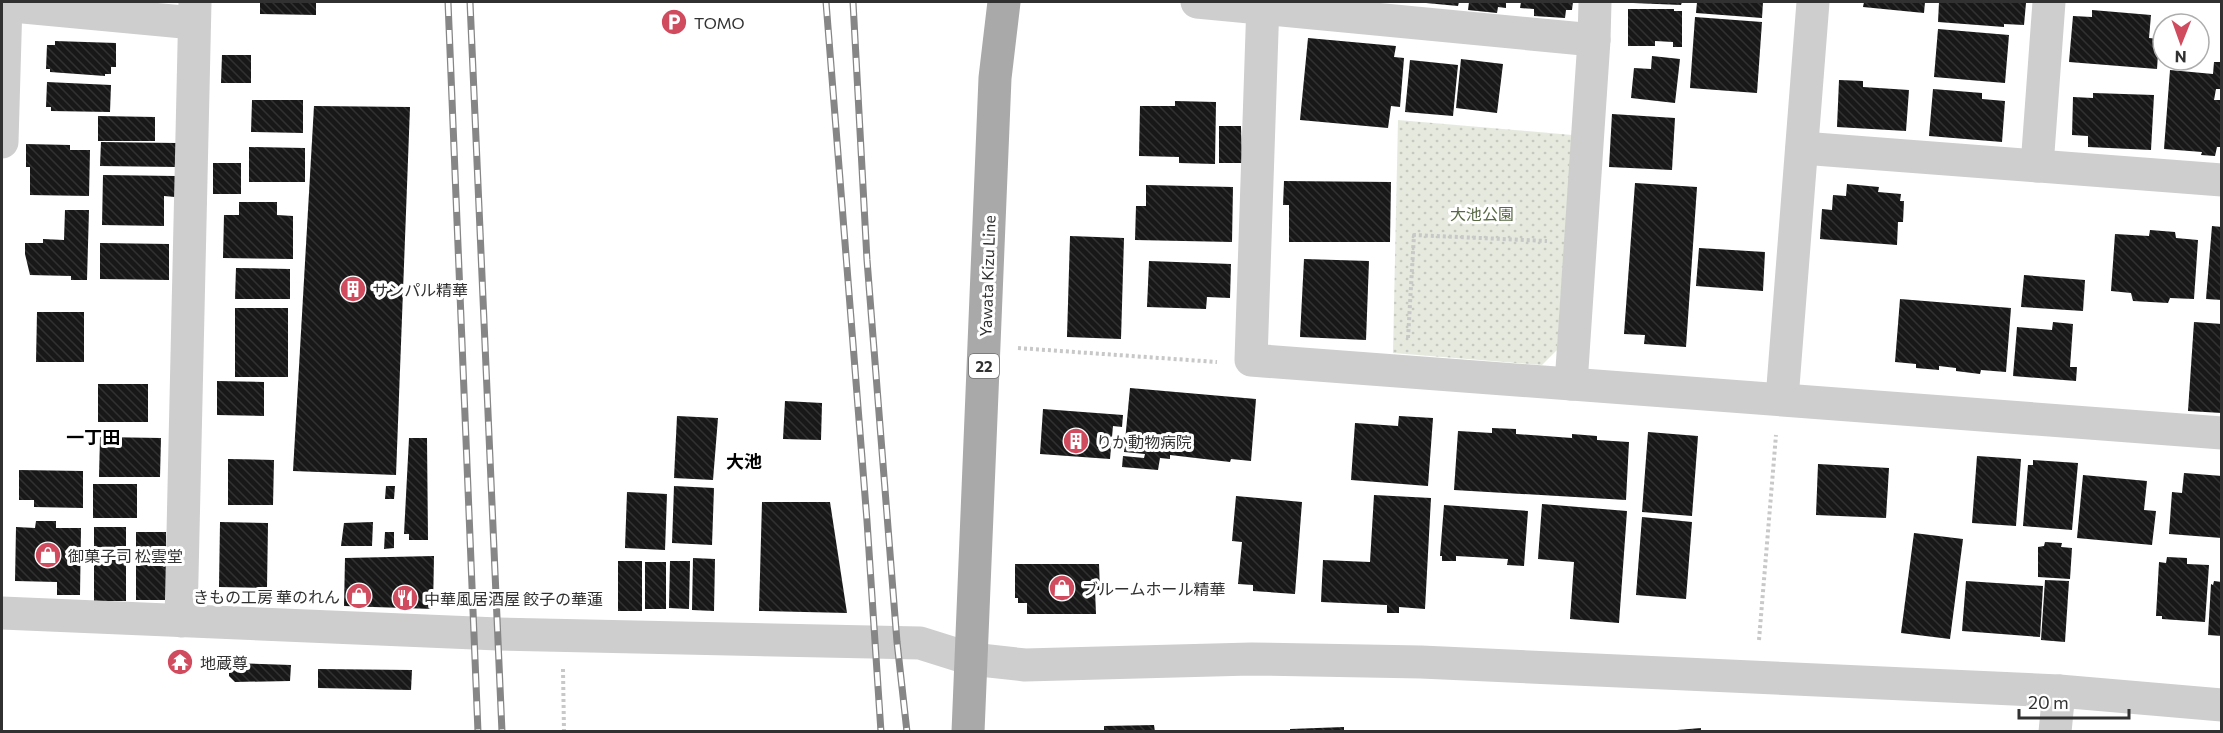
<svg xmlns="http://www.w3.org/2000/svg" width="2223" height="733" viewBox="0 0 2223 733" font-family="Commissioner,'Noto Sans JP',sans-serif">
<defs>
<pattern id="green-dots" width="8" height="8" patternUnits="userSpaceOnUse" patternTransform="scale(1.5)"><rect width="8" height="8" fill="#e5e9de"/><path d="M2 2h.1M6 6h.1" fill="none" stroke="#c5c8bf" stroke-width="1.8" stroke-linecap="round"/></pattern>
<pattern id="building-back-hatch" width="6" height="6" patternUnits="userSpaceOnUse" patternTransform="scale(1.5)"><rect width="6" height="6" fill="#181818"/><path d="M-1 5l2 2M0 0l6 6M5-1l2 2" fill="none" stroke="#313131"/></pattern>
</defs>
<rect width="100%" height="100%" fill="#fff"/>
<path fill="url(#green-dots)" d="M1398,120L1572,135L1557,350L1542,365L1393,353Z"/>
<g fill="url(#building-back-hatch)">
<path d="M260,2H316V15L260,14Z"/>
<path d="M1426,2H1459L1458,6L1426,3Z"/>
<path d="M1469,2H1506V8L1498,7L1497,13L1468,10Z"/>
<path d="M1521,2H1573L1572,10H1566L1565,18L1534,16V9L1520,8Z"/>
<path d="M1633,2H1682L1681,5L1633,3Z"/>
<path d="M1697,2H1763L1762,18L1696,13Z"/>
<path d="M1864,2H1925L1924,13L1863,7Z"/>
<path d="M1939,2L2026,3L2024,25L2004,24V27L1938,22Z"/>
<path d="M1628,9H1674V11H1682V47H1673V42L1655,41V46H1628Z"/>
<path d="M2092,10L2151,15L2149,38L2159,39L2157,69L2069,62L2073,16L2092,17Z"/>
<path d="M1695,17L1762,22L1757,93L1690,88Z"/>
<path d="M1938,29L2009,35L2005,83L1934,77Z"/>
<path d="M1308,38L1396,46L1394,57L1404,58L1400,107L1391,106L1388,128L1300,120Z"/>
<path d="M55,41L116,43V67H111V74H105V76L50,72V69H46L47,45H55Z"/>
<path d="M222,55H251V83H221Z"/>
<path d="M1652,56L1680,59L1675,103L1631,98L1634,68L1651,69Z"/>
<path d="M1461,59L1503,64L1497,113L1456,108Z"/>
<path d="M1410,60L1458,65L1453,116L1405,112Z"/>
<path d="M2214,62H2222V89H2216L2214,100H2222V147H2217L2215,156L2201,155L2202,152L2164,149L2170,70L2213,74Z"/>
<path d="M1839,80L1863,81V87L1909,90L1906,131L1837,127Z"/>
<path d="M47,82L111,85L110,112L51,111V107H46Z"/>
<path d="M1933,89L1982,93V99L2005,101L2002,142L1929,136Z"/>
<path d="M2093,93L2154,95L2151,150L2088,147V136L2072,135L2073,97L2093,98Z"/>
<path d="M252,100H303V133L251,132Z"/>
<path d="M1175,101L1216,102L1215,164L1179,163V157L1139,156L1140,106H1175Z"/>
<path d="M314,106L410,107L396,475L293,471Z"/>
<path d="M1612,114L1675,118L1672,170L1609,167Z"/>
<path d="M98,116L155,117V141H98Z"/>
<path d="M1219,126H1241L1242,163H1219Z"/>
<path d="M101,142L176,143V167L100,166Z"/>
<path d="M26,144L70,145V150H90L89,196L30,195V167H26Z"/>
<path d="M249,147L305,148V182H249Z"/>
<rect x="213" y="163" width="28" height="31"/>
<path d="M103,175L176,176L175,197L164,196V226L102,225Z"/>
<path d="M1284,181L1391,182L1390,242H1289V205H1283Z"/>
<path d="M1635,183L1697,187L1686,347L1644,344L1645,335L1624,334Z"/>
<path d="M1847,184L1879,187L1878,192L1901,194L1900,201H1904L1903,222H1898L1897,245L1820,239L1822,209L1832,210L1833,195L1846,196Z"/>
<path d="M1146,185L1233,187L1232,242L1135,240L1136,206H1146Z"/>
<path d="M239,202H277V215L293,216V259L223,258L224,215H239Z"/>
<path d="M65,210H89L87,280H71V276L30,275L25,254V243H43V239L64,240Z"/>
<path d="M2212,226L2222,227V300L2206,299Z"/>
<path d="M2150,230L2175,232L2176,238L2198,240L2194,299L2170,298L2168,303L2133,301L2131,293L2111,291L2115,234L2149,236Z"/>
<path d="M1070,236L1124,238L1121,339L1067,337Z"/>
<path d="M100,243L169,244V280L100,279Z"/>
<path d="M1699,248L1765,252L1763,291L1696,286Z"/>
<path d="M1304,259L1369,261L1366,340L1300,337Z"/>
<path d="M1149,261L1231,264L1230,298L1207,297L1206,309L1147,307Z"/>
<path d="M236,268L290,269V299H235Z"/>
<path d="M2024,275L2085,280L2083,311L2021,307Z"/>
<path d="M1900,299L2011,308L2006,372L1981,370L1980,374L1956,371V368L1939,366V370L1916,368V364L1895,362Z"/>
<rect x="235" y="308" width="53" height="69"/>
<path d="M37,312H84V362H36Z"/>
<path d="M2053,322L2073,324L2070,367H2077L2076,381L2013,376L2017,327L2052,330Z"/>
<path d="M2194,322L2222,324V413L2188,411Z"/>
<path d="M217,381L264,382V416L217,415Z"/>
<rect x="98" y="384" width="50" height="38"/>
<path d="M1130,388L1256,399L1251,461L1231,459L1230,462L1170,455V459L1160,458L1158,470L1122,467L1123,456L1144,458L1145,454L1124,452Z"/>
<path d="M785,401L822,403L821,440L783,439Z"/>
<path d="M1043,409L1123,415L1122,427L1113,426L1110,459L1040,454Z"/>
<path d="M677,416L718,418L713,480L674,478Z"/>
<path d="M1399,416L1433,418L1428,486L1351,480L1355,423L1398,426Z"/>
<path d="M1492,428L1516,429V434L1572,438V434L1597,436V440L1629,442L1626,500L1454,490L1458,431L1492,433Z"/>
<path d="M1648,432L1698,436L1692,516L1642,512Z"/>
<path d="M100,437L161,438L160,477H99Z"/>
<path d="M409,438H427L428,540H409V534H404Z"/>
<path d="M1977,456L2021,459L2016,526L1972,523Z"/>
<path d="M228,459L274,460L273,505H228Z"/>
<path d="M2033,460L2078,463L2072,530L2023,526L2028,465H2033Z"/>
<path d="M1818,464L1889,468L1886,518L1816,515Z"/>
<path d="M19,470L83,471V508L34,507V500H19Z"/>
<path d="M2184,473L2222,476V538L2169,534L2172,492L2182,493Z"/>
<path d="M2083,475L2147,481L2144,510L2156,511L2152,545L2077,538Z"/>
<rect x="93" y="484" width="44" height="34"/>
<path d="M386,486H395L394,499H385Z"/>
<path d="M674,486L714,488L712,545L672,543Z"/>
<path d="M627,492L667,494L665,550L625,548Z"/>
<path d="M1374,495L1431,498L1425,609L1399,607V613H1387V605L1321,602L1323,560L1370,562Z"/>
<path d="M1236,496L1302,502L1295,594L1253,591V585L1238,584L1242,542L1232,541Z"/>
<path d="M762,502H830L847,613L759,611Z"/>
<path d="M1542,504L1627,511L1619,623L1570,619L1574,562L1538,559Z"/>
<path d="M1444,505L1528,511L1524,566L1507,565L1508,559L1456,556V561H1442V556H1440Z"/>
<path d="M1642,517L1692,522L1686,599L1636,595Z"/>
<path d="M36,521H56V528H81L80,595H57V582L15,581L16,527L35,528Z"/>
<path d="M220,522L268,523L267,588L219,587Z"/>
<path d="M373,522L372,546H341L344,523Z"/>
<rect x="94" y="527" width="32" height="74"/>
<rect x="136" y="532" width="30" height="68"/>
<path d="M385,532H394V548L384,549Z"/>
<path d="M1914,533L1963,539L1950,639L1901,633Z"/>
<path d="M2045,542L2062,543L2061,547L2072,548L2070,579L2038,577V547L2044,546Z"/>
<path d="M434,556L433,609L344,606L345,558Z"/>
<path d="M2167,557L2187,558V564L2209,565L2205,622L2162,619V616H2156L2159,562L2166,563Z"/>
<path d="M693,558L715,559L714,611L692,610Z"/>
<rect x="618" y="561" width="24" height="50"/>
<path d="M670,561H690L689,609L669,608Z"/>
<rect x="645" y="562" width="21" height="47"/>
<path d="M1015,564H1099L1100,590H1095L1096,614H1027V603H1018V598H1015Z"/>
<path d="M2045,580L2069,581L2065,642L2041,640Z"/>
<path d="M1966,581L2043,586L2040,637L1962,631Z"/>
<path d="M2214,581L2222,582V636L2208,635L2211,584L2213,585Z"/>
<path d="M229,663L291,665L290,681L235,682L229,676Z"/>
<path d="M318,669L412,670L411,690L318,688Z"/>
<path d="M1154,725L1155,732H1104V726Z"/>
<path d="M1344,727V732H1290V729Z"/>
<path d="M1701,728V732H1677V730Z"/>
</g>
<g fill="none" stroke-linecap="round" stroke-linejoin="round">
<g stroke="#c8c8c8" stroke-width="4" stroke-dasharray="3 3" stroke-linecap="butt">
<path d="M1408,338L1414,235L1547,241"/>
<path d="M1018,348L1217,362"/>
<path d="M1759,640L1776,435"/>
<path d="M563,669L564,732"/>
</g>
<g stroke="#cecece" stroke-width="33">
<path d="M1197,2L1594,40"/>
<path d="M1263,2L1251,360L2222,433"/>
<path d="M2,5L194,23"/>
<path d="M2,142L6,2"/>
<path d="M1802,148L2222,180"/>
<path d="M2037,166L2049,2"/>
<path d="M1571,384L1594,40L1595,2"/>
<path d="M1782,399L1813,2"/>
<path d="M181,621L195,2"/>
<path d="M2055,732L2059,691"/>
</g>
<path stroke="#cecece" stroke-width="33" d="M2,613L498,634L920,643L971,659L1025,665L1251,659L1421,662L2059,691L2222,705"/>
<path stroke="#a9a9a9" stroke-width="33" d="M968,732L995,78L1004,2"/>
<g stroke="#868686" stroke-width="7">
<g id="rail">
<path d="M448,2L478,732"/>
<path d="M470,2L502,732"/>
<path d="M826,2L867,521L881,732"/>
<path d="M853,2L867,260L897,642L907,732"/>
</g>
</g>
<use href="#rail" stroke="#fff" stroke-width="4.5" stroke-dasharray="14" stroke-linecap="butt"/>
</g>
<defs>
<g id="parking-disc" transform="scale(1.35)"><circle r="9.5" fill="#d04b5e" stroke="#fff"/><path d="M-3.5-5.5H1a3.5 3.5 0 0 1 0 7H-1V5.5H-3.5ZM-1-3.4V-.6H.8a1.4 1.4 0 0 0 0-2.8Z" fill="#fff"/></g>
<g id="building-disc" transform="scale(1.35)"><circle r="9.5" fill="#d04b5e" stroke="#fff"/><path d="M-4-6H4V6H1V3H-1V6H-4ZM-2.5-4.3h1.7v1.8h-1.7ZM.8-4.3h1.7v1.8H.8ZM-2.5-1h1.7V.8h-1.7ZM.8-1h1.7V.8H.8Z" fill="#fff"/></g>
<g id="shop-disc" transform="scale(1.35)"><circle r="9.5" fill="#d04b5e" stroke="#fff"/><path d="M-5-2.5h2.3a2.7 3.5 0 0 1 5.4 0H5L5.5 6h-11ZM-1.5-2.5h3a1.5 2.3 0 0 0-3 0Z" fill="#fff"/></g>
<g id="restaurant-disc" transform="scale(1.35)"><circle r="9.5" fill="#d04b5e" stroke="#fff"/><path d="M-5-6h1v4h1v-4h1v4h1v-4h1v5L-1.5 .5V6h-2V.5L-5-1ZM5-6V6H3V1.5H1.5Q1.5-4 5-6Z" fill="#fff"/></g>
<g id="temple-disc" transform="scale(1.35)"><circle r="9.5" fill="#d04b5e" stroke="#fff"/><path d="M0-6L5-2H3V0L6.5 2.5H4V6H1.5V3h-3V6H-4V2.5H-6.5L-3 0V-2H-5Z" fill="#fff"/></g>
</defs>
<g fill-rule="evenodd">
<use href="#parking-disc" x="674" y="22"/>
<use href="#building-disc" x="353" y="289"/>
<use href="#building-disc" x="1076" y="441"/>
<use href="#shop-disc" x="48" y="555"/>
<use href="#shop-disc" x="1062" y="588"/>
<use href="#shop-disc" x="359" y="596"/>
<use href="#restaurant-disc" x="405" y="598"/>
<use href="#temple-disc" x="180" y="662"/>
</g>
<g text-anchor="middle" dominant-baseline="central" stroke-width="6" stroke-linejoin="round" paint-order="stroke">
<rect fill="#fff" stroke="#6f6f6f" stroke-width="1.5" x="969" y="354" width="30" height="24" rx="4.5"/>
<g font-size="15" font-weight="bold" fill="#313131">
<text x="984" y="366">22</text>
</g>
<g font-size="16" fill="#313131" stroke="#fff" text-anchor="start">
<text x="694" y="22">TOMO</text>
<text x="372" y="289">サンパル精華</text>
<text x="1096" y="441">りか動物病院</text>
<text x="68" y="555">御菓子司 松雲堂</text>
<text x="1082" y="588">ブルームホール精華</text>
<text x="340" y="596" text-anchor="end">きもの工房 華のれん</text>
<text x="424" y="598">中華風居酒屋 餃子の華蓮</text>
<text x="200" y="662">地蔵尊</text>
</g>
<g font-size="16" fill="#576843" stroke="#fff">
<text x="1482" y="213">大池公園</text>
</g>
<g font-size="16" fill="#313131" stroke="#fff">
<text transform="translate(987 276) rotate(-88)">Yawata Kizu Line</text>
</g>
<g font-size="18" font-weight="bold" fill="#000" stroke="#fff">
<text x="93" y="437">一丁田</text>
<text x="744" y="461">大池</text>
</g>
</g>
<rect width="2223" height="733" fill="none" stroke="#313131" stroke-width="6"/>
<g transform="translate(2181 42) rotate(181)"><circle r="28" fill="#ffffff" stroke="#adadad" stroke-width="1.5"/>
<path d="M0-4.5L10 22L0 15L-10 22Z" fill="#d04b5e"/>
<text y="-9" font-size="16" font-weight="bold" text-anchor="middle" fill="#313131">N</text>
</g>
<path d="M2019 709v9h110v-9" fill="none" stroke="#313131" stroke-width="3"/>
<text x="2028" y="709" font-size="18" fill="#313131" stroke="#ffffff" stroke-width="4.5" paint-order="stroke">20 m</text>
</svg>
